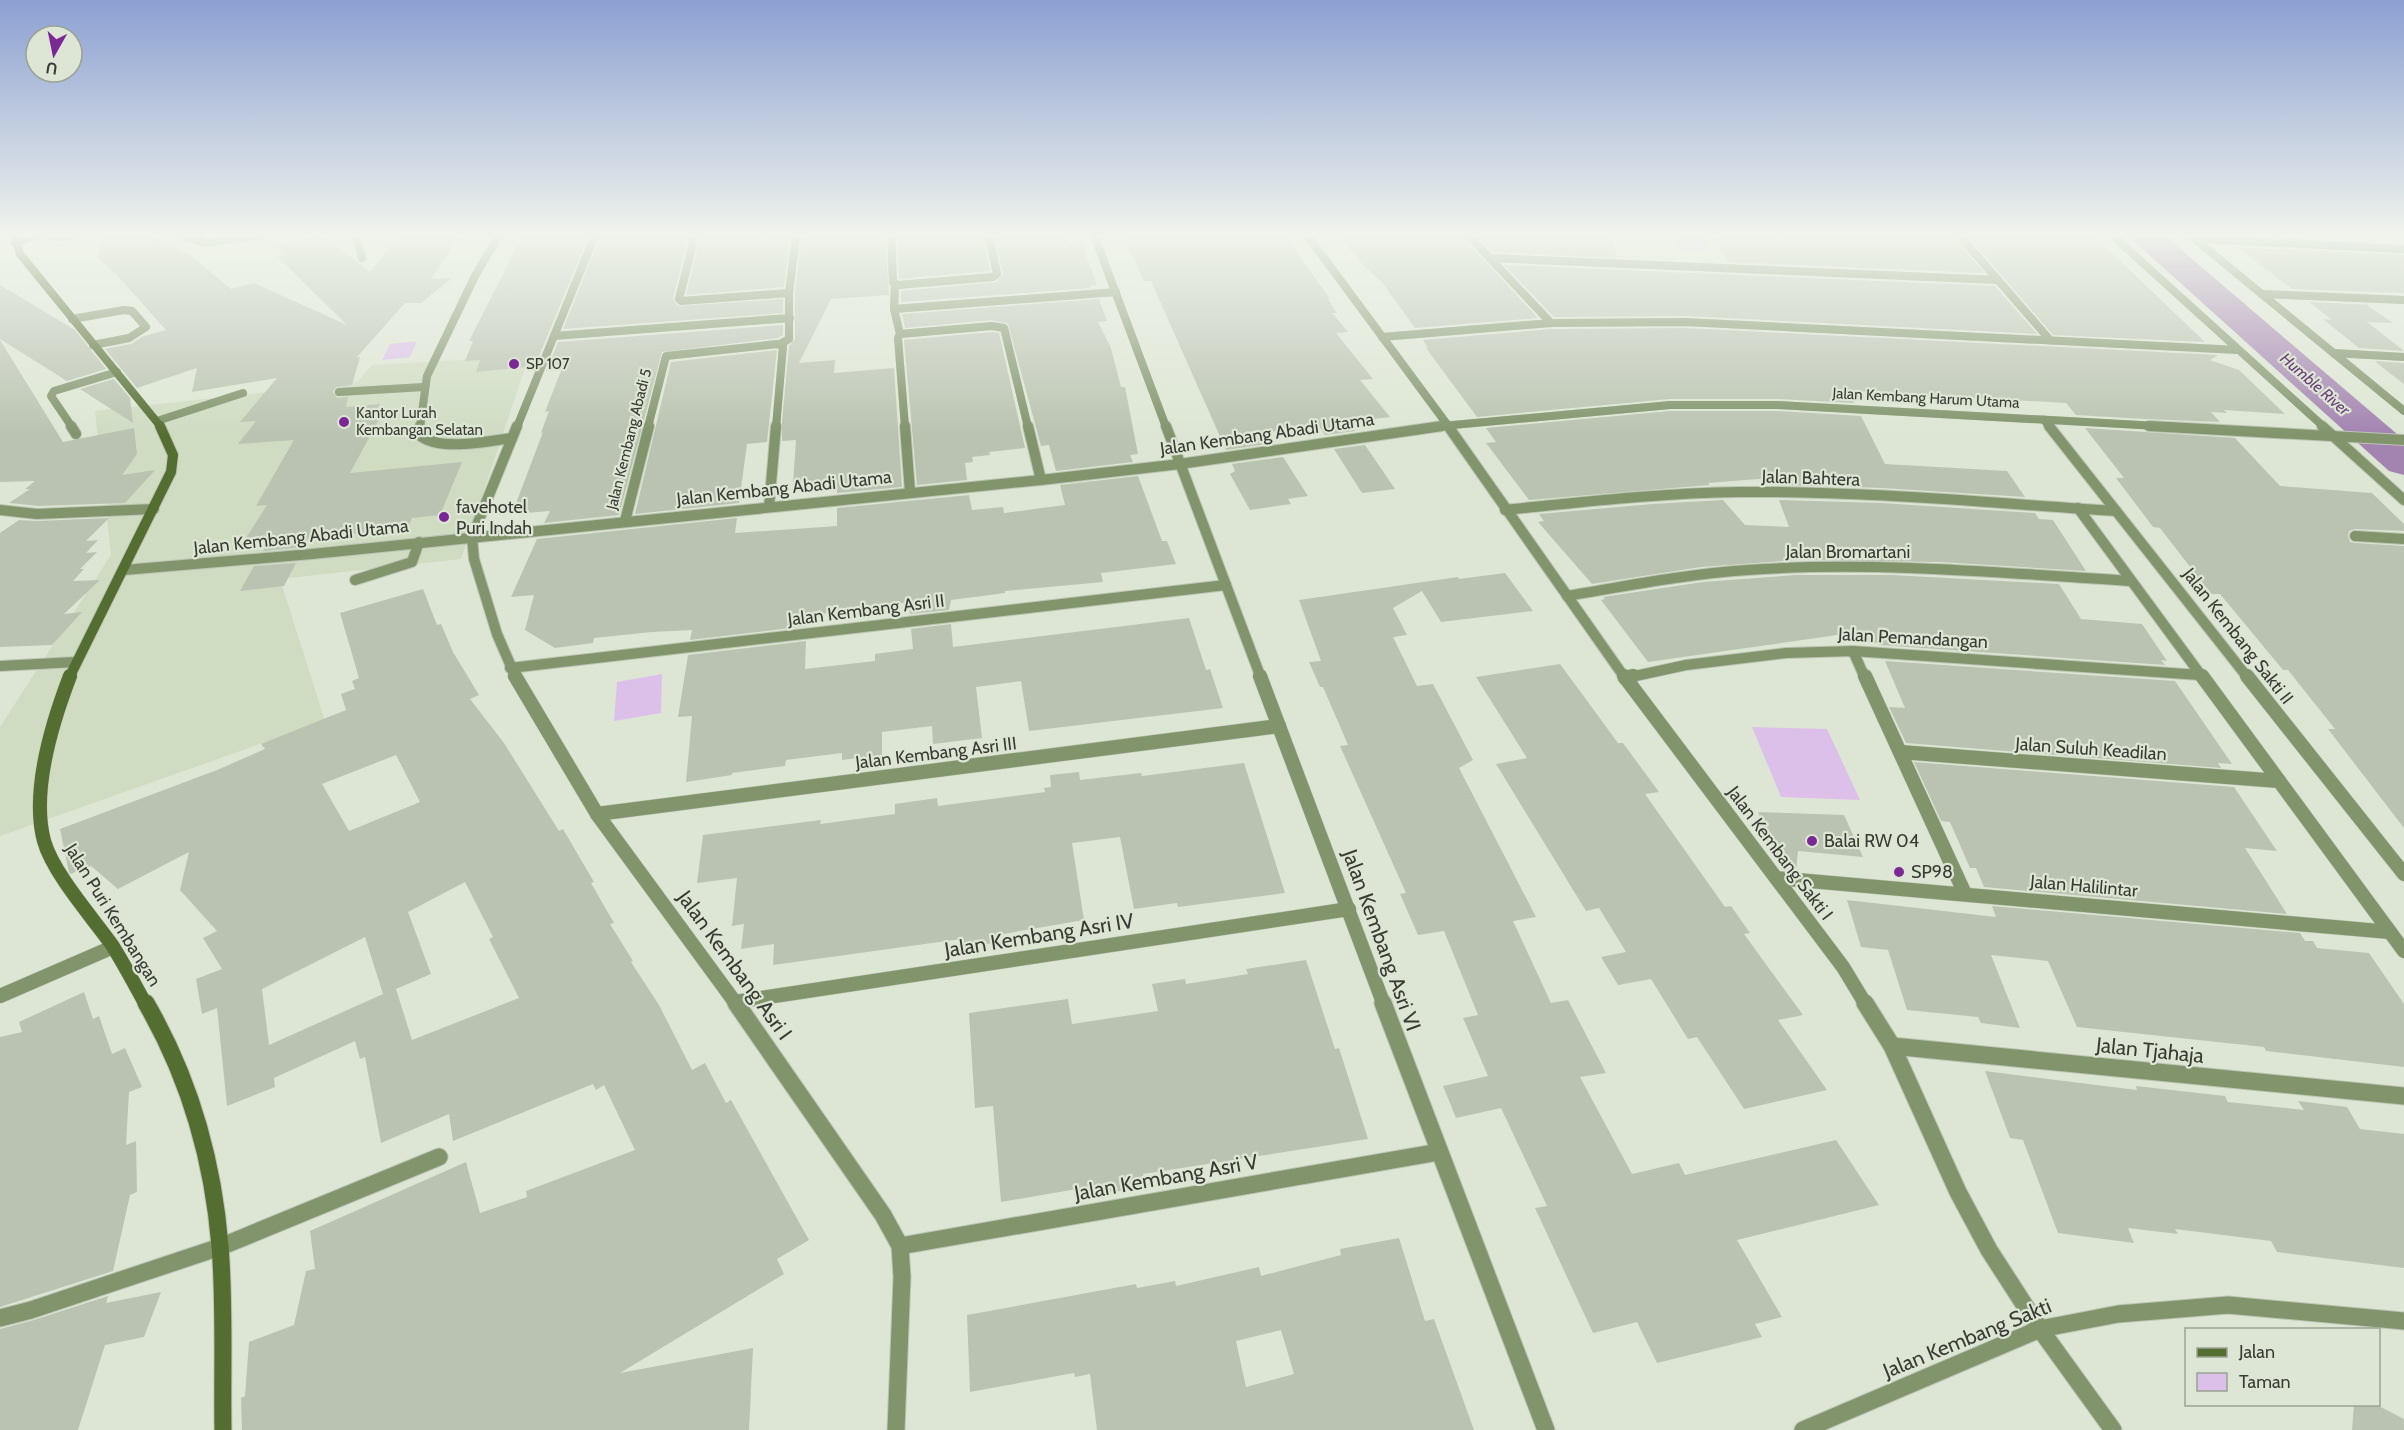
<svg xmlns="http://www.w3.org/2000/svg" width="2404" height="1430" viewBox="0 0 2404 1430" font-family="Cabin,sans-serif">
<rect width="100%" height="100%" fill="#dde6d4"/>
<path fill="#cfdcc2" d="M529,356L461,559L280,579L325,721L0,836V727L111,555L95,411L357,382L372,365Z"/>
<g fill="#ddc0ea">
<path d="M1672,235H1703L1712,252L1679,251Z"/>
<path d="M417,341L410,357L382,360L390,344Z"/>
<path d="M662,674L661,713L614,721L617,682Z"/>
<path d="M1752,727L1827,729L1860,800L1781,797Z"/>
</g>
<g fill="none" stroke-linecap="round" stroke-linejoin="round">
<path fill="#a383b0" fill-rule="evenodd" d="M2130,235H2164L2404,440V475L2389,471L2135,242Z"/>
</g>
<g fill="#bac3b1" fill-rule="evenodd">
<path d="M101,235H146L189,254L231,289L254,283L347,325L277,256L284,254L275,247L323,236L370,272L399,235H461L431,279L452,278L421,303H405L357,357H360L352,385L336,387L333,392L337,398L348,397L346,407L380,404L375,412H383L350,473L462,462L440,515L412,518L408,528L308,538L303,547L263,551L272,535L246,538L267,505L256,506L294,440L238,444L256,421L240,422L277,378L192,392L197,368L137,388L105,349L131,344L144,336L166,330L117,275L98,258Z"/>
<path d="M523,235H589L535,366L476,372L480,360L465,361L473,341H469Z"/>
<path d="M601,235H689L673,298L678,306L783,299V313L563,329Z"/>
<path d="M701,235H790L784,287L686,295Z"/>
<path d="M802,235H885L889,295L831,299L799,363L835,360L834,373L894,368L902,487L837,493V480L793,484L796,440L782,441V422L789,346L795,339V293Z"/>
<path d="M897,235H983L990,271L899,279Z"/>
<path d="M995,235H1067L1069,244L1081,242L1097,285L1090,286L1091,288L901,302V291L997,282L1003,273Z"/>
<path d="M1123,235H1284L1330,299H1328L1337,313H1332L1348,332L1336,333L1373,379L1360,380L1390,417L1349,422L1355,431L1325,435L1319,426L1267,432L1274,443L1226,450L1151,281H1144Z"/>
<path d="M1338,235H1462L1464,239L1538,318L1415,328L1382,282L1366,268Z"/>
<path d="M1476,235H1612L1617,258L1492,252Z"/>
<path d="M1714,235H1953L1984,273L1728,262Z"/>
<path d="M1967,235H2093L2205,342L2053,335Z"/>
<path d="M2237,247L2404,255V293L2292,289Z"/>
<path d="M1504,265L1995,286L2037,334L1685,316L1554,317Z"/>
<path d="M0,285L75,330L106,369L67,381L0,339Z"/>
<path d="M1099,299L1107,321L1098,322L1111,348L1121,387H1125L1138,454L1130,455L1133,462L1056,471L1049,445L1041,446L1008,324L992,320L905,328L902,314Z"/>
<path d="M2309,302L2395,306L2367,305L2393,323L2367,322L2404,351L2359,348L2323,319L2332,320Z"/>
<path d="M783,325V335L778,338L662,352L619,515L544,523L550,511L512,514L543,432L541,433L549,411L545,412L564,363L549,365L558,342Z"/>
<path d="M1685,328L2218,355L2210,360L2239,370L2285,414L2224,410L2227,413L2211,412L2220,422L2146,419L2076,415L2066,403L1850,391L1854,403L1777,399H1670L1477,417L1426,348H1428L1423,340L1551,329Z"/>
<path d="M992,332L999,333L1025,448L989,452L990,455L972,457L973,462L965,463L967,480L917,485L904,340Z"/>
<path d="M0,340L63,442L134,428L137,454L122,475L155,470L125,503L39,506L9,503L30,489H25L35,481L0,482Z"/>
<path d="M777,350L767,442L747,444L739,503L635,514L671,362Z"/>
<path d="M2375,361L2404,363V384L2378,364Z"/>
<path d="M114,379L130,398L133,423L80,389Z"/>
<path d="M1670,411H1777L1861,416L1885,464L2007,471L2025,497L1882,488L1774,485L1771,478L1708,483L1710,485L1529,500L1486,443L1496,442L1486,428Z"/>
<path d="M2085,428L2235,438L2280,486L2372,493L2404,524V531L2355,529L2349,531L2348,536L2350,542L2355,543L2404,546V828L2328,729H2335L2288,670H2283L2220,594H2211L2160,528L2153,527L2116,478H2124Z"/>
<path d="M1365,445L1395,489L1362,493L1334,449Z"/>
<path d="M1283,457L1308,496L1288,499L1291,504L1250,510L1230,474L1235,471L1232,464Z"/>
<path d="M1138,476L1162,541H1167L1176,564L1101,573L1103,582L1005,591V593L951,600L949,610L910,614L909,602L807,616V626L690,640L692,630L652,632L594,638L593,643L555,648L525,630L534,595L511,597L537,539L737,518L735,533L837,526V508L969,495L972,510L1003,507L1004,513L1065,505L1060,485Z"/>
<path d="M1723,500L1745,525L1789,527L1779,500L1881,503L2035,513L2039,519L2053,520L2086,571L1940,562L1796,560L1701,567L1592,584L1538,522L1544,521L1539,514L1652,504Z"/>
<path d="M109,518L86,541L98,540L86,553L97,552L80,569H84L73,581L100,580L64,614L82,612L52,645L0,647V533L19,520L37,521Z"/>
<path d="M296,563L284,586L240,591L254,566Z"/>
<path d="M1505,573L1533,611L1441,622L1422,591L1393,608L1407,635L1393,637L1417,686L1433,684L1473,760L1459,768L1536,917L1513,921L1551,1003L1568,1000L1606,1073L1580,1077L1632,1174L1679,1163L1685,1175L1836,1140L1879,1205L1737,1240L1782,1317L1755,1324L1762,1337L1657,1363L1637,1322L1593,1333L1535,1208L1547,1206L1501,1108L1456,1118L1443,1086L1488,1076L1463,1018L1478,1015L1444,931L1418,935L1400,894L1406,893L1340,746L1348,745L1323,687H1320L1309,662L1321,661L1299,600L1458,577L1459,579Z"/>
<path d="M1796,575H1892L2059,584L2081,619L2142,624L2167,661L2161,660L2165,665L1879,645L1877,643L1839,640L1837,635L1648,662L1601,600L1605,599L1603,597L1703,582Z"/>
<path d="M423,589L437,625L441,624L453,652L479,695L470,699L504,743L559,831L563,829L594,882L591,883L614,923L610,924L633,961L631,962L659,1005L692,1070L705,1063L726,1103L731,1100L809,1240L777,1259L784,1274L620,1373L753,1348L749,1430H242L241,1398L245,1396L249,1342L294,1325L306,1271L315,1269L310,1231L466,1162L480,1213L527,1197L526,1191L635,1150L604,1085L596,1090L593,1084L453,1141L449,1114L381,1143L365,1057L360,1059L355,1041L274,1078L275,1087L227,1106L217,1008L202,1014L196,979L222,969L203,938L217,931L180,890L189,852L118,889L91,866L70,874L69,872L60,829L217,770L265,749L261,744L346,710L341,694L355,689L352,681L359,678L340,613ZM396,755L420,802L349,831L322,784ZM465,882L493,937L489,939L519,998L412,1040L396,989L431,974L408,912ZM365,937L383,994L269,1045L262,989Z"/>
<path d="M1189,618L1206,670L1210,669L1223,708L1029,731L1021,681L976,687L982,738L933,744L932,726L882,732V755L842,760V753L786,760L785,766L732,773V775L686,782L692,716L678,717L688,655L806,641L805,669L875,661V654L913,649L911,629L951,624L953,647Z"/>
<path d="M1885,661L2175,681L2232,764L2218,763L2221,768L1906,743L1889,707L1905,708Z"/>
<path d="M1560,664L1618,743H1623L1659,792L1645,794L1725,907L1731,906L1750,933L1744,934L1803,1015L1778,1020L1827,1090L1744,1109L1697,1037L1688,1039L1651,979L1618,985L1601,957L1626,952L1599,908L1586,911L1496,764L1527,758L1476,677Z"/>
<path d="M1914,762L2234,787L2277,851L2245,848L2287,914L1984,887L1976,868H1970L1950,822L1941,821Z"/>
<path d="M1244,763L1285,893L1178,907L1177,903L1134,909L1120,837L1072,843L1084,920L998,935L999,942L962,948L961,939L773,965L774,944L741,949L744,924L732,926L737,878L697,883L703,835L821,820L820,824L895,814V804L937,798L938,806L1045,792L1044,788L1051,787L1050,775L1079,772L1080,780L1141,773L1142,776Z"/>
<path d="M1758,812L1844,815L1863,857L1798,851L1796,871L1781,869Z"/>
<path d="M1847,900L1996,917L1992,906L2300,933L2305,941H2313L2317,948L2369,953L2404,1004V1067L2266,1051L2264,1047L2077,1027L2048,961L1991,955L2020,1028L1981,1023L1978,1017L1907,1010L1888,950L1861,947Z"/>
<path d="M1306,960L1335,1049L1339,1048L1368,1139L1143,1174L1145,1187L1095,1195L1094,1186L1001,1202L993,1106L975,1108L969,1013L1068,999L1072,1024L1158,1011L1152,984L1185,979L1186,984L1248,974L1246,969Z"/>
<path d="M84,992L93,1019L99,1016L112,1054L125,1048L142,1087L129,1092L126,1145L136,1141L137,1192L130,1195L113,1271L0,1307V1037L22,1032L19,1022Z"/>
<path d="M1985,1071L2137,1090L2136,1086L2225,1096L2228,1102L2304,1110L2298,1101L2347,1107L2360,1129L2404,1134V1268L2277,1252L2271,1241L2175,1229L2178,1234L2128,1228L2134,1243L2058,1233L2023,1140L2010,1138Z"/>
<path d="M1399,1238L1425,1321L1434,1319L1474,1430H1097L1090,1374L1075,1377L1074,1373L970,1392L967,1315L1136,1284L1137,1288L1175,1281L1176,1286L1259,1267L1261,1276L1341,1255L1340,1249ZM1281,1330L1294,1374L1246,1387L1236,1341Z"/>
<path d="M161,1292L144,1337L105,1345L78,1430H0V1329L34,1320L108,1296L106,1303Z"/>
<path d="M2354,1404H2375L2404,1419V1430H2352Z"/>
</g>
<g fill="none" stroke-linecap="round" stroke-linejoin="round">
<g stroke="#bcc4b4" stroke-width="8">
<g id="lane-far1">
<path d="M47,235L62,237L74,235"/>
<path d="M72,319L124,310L132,311L146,327L129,338L93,345"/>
<path d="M339,392L424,387"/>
<path d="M157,421L243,393"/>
</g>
</g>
<g stroke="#bcc4b4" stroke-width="12">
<path id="lane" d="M355,580L412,562L419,542"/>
</g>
<g stroke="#bcc4b4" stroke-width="8">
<g id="street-far3">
<path d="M182,235L205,243L265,235"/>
<path d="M356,235L362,258"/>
<path d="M695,235L679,299L681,301L789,293L796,235"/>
<path d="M891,235L893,282L898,285L993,277L997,274L989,235"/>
<path d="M1094,235L1166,427"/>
<path d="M1307,235L1449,427"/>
<path d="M1468,235L1551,323"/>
<path d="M1959,235L2050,340"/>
<path d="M2112,235L2324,427"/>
<path d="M2190,235L2404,411"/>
<path d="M2196,239L2404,249"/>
<path d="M1490,258L1998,280"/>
<path d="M895,284L894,309L900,334"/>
<path d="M2262,294L2404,300"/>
<path d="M894,309L1116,292"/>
<path d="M554,336L790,318"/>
<path d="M1382,337L1551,323L1685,322L2238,350"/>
<path d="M780,344L789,339V293"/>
<path d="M2334,353L2404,357"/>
<path d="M2044,420L2050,427"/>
<path d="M72,427L51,396L54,391L117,372"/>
<path d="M420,427L427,376L475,276L499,235"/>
<path d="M517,427L595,235"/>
<path d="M648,427L666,356L777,344L783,346L776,427"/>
<path d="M905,427L898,338L900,334L992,326L1004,328L1028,427"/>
<path d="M1431,427L1670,405H1777L2176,427"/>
</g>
</g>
<g stroke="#bcc4b4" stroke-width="12">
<g id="street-far2">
<path d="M71,426L76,434"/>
<path d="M420,426L419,435C440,452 487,441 512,438"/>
<path d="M905,426L910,492"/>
<path d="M1028,426L1041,480"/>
<path d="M1166,426L1261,678"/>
<path d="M1448,426L1625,678"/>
<path d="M2049,426L2248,678"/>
<path d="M2149,426L2404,440"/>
<path d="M2322,426L2404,500"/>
<path d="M769,507L776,426"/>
<path d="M2078,508L2203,678"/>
<path d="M0,510L37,514L154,509"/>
<path d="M1505,510C1583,502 1661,493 1740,492C1866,491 1991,503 2116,511"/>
<path d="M625,521L649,426"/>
<path d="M2355,536L2404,539"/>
<path d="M124,570L312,554L1041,480L1180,464L1442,426"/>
<path d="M1567,596C1627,586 1687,574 1748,570C1876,561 2004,573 2131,581"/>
<path d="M1853,651L1865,678"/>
<path d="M0,666L75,662"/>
<path d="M510,668L1226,585"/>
<path d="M516,678L497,634L474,559L472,537L517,426"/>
<path d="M1626,678L1686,665L1786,653L1853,651L2200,675"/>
</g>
</g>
<g stroke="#bcc4b4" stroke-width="15">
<g id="street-far1">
<path d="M515,676L597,814L737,1005"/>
<path d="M1260,676L1384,1005"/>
<path d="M1624,676L1843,967L1866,1005"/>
<path d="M1865,676L1965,894"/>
<path d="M2202,676L2404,951"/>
<path d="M2247,676L2404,874"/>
<path d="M1625,678L1633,676"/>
<path d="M1900,752L2279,781"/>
<path d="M597,814L1279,726"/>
<path d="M1776,878L2390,932"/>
<path d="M0,996L113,947"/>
<path d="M735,1002L1349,909"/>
</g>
</g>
<g stroke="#bcc4b4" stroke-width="19">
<g id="street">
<path d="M736,1003L883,1215L900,1246L902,1277L896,1430"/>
<path d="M1383,1003L1546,1430"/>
<path d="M1865,1003L1892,1046L1958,1192L1989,1250L2040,1329L2113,1430"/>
<path d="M1892,1046L2404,1096"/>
<path d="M900,1246L1439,1152"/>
<path d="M0,1318L31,1310L220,1247L439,1157"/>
<path d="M1803,1430L2040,1329L2118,1314L2228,1305L2404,1321"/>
</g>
</g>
<g stroke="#bcc4b4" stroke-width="8">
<g id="secondary-far3">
<path d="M15,235L20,254L161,427"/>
<path d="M15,243L38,235"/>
</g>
</g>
<g stroke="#bcc4b4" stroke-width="12">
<path id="secondary-far2" d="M69,678L171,472L173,455L160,426"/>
</g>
<g stroke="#bcc4b4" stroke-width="15">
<path id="secondary-far1" d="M70,676C52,723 31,792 44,841C53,873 92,917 112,945C124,964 135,985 146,1005"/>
</g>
<g stroke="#bcc4b4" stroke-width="19">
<path id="secondary" d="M146,1003C189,1077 213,1161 220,1246C225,1307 222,1369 223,1430"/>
</g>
<use href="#lane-far1" stroke="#81946c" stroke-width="8"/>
<use href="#lane" stroke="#81946c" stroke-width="10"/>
<use href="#street-far3" stroke="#81946c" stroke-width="8"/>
<use href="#street-far2" stroke="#81946c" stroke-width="10"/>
<use href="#street-far1" stroke="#81946c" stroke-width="14"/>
<use href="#street" stroke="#81946c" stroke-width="17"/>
<use href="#secondary-far3" stroke="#546d31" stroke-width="8"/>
<use href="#secondary-far2" stroke="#546d31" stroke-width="10"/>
<use href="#secondary-far1" stroke="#546d31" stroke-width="14"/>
<use href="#secondary" stroke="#546d31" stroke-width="17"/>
</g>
<linearGradient id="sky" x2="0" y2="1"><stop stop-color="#8ca0d2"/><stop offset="0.54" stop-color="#f0f4ec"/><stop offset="1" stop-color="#f0f4ec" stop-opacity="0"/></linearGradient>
<rect width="2404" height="435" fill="url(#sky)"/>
<g fill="#7b2897" stroke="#dde6d4" stroke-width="2">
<circle cx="514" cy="364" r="6"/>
<circle cx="344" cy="422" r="6"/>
<circle cx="444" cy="517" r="6"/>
<circle cx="1812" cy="841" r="6"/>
<circle cx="1899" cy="872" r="6"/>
</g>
<g text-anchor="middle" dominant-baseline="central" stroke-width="4.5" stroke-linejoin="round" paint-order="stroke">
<g font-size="15" fill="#383c34" stroke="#dde6d4" text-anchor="start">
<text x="526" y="364">SP 107</text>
<text x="356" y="413">Kantor Lurah<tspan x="356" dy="17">Kembangan Selatan</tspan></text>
</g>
<g font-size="15" fill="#383c34" stroke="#dde6d4">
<text transform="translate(1926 398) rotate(3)">Jalan Kembang Harum Utama</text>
<text transform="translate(629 439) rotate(-76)">Jalan Kembang Abadi 5</text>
</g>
<g font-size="16" font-style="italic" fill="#6a3f7a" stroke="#dde6d4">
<text transform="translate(2315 384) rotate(41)">Humble River</text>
</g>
<g font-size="18" fill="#383c34" stroke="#dde6d4">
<text transform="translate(1267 434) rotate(-8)">Jalan Kembang Abadi Utama</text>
<text transform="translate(1811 478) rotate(2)">Jalan Bahtera</text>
<text transform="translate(784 488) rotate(-6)">Jalan Kembang Abadi Utama</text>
<text transform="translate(301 537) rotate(-6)">Jalan Kembang Abadi Utama</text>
<text x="1848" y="552">Jalan Bromartani</text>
<text transform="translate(866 610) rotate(-7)">Jalan Kembang Asri II</text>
<text transform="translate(2238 636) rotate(52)">Jalan Kembang Sakti II</text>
<text transform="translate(1913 638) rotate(3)">Jalan Pemandangan</text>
<text transform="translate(2091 749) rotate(4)">Jalan Suluh Keadilan</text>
<text transform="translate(936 753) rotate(-7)">Jalan Kembang Asri III</text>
<text transform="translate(1780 853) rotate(53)">Jalan Kembang Sakti I</text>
<text transform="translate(2084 886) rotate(5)">Jalan Halilintar</text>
<text transform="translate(113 915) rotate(58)">Jalan Puri Kembangan</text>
</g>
<g font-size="18" fill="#383c34" stroke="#dde6d4" text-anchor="start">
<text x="456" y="507">favehotel<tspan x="456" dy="21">Puri Indah</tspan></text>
<text x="1824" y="841">Balai RW 04</text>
<text x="1911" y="872">SP98</text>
</g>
<g font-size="21" fill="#383c34" stroke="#dde6d4">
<text transform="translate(1039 935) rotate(-9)">Jalan Kembang Asri IV</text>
<text transform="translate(1382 940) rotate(70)">Jalan Kembang Asri VI</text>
<text transform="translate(735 965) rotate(54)">Jalan Kembang Asri I</text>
<text transform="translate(2150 1050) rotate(6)">Jalan Tjahaja</text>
<text transform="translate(1166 1177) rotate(-10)">Jalan Kembang Asri V</text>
<text transform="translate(1967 1338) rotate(-22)">Jalan Kembang Sakti</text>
</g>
</g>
<rect x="2185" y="1328" width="195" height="78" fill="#dde6d4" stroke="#9ba294" stroke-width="1.5"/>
<rect x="2197" y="1348" width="30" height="9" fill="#546d31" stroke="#9ba294" stroke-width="1.5"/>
<text x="2239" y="1358" font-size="18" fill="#383c34">Jalan</text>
<rect x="2197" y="1373" width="30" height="18" fill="#ddc0ea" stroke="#9ba294" stroke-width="1.5"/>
<text x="2239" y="1388" font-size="18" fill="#383c34">Taman</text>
<g transform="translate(54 54) rotate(189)"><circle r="28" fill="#dde6d4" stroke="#9ba294" stroke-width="1.5"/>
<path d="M0-4.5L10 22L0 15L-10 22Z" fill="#7b2897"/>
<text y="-9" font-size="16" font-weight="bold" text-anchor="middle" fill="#383c34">U</text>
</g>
</svg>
